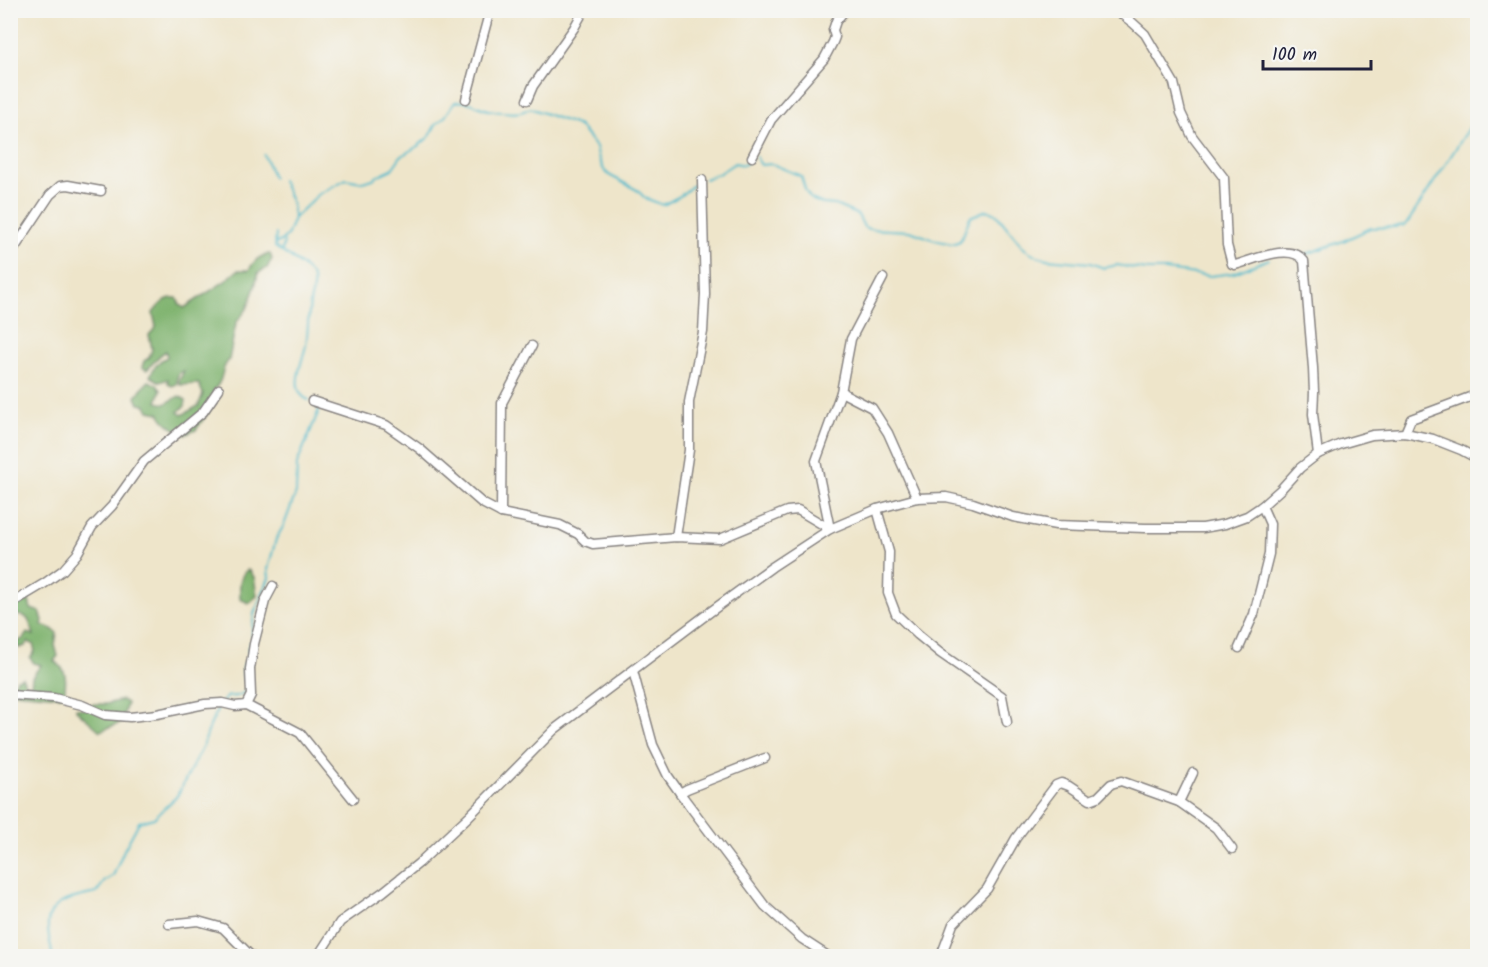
<svg xmlns="http://www.w3.org/2000/svg" width="1488" height="967" viewBox="0 0 1488 967" font-family="Kalam,sans-serif">
<rect width="100%" height="100%" fill="#f6f6f2"/>
<filter id="ink" filterUnits="userSpaceOnUse"><feTurbulence type="fractalNoise" baseFrequency=".0167" numOctaves="2"/><feDisplacementMap in="SourceGraphic" scale="12" xChannelSelector="R" yChannelSelector="G"/><feConvolveMatrix kernelMatrix="1 2 1 2 8 2 1 2 1" color-interpolation-filters="sRGB"/></filter>
<filter id="wash" filterUnits="userSpaceOnUse"><feTurbulence type="fractalNoise" baseFrequency=".008" numOctaves="4" result="noise"/><feDisplacementMap in="SourceGraphic" scale="24" xChannelSelector="R" yChannelSelector="G"/><feGaussianBlur stdDeviation="1.35" result="paint"/><feColorMatrix in="noise" values="0 0 0 0 0 0 0 0 0 0 0 0 0 0 0 0 0 1.4 0 .05"/><feComposite in="paint" operator="in"/></filter>
<g filter="url(#wash)">
<rect width="100%" height="100%" fill="#eee5ca"/>
<g fill="#80b46f" stroke="#516b55" stroke-width="1.5">
<path d="M270,254L272,259L267,268L258,273L255,287L247,309L236,323L229,360C220,370 224,375 219,383C217,386 215,389 213,391L216,401L196,430L185,435C174,427 166,426 159,413L149,411L146,405L139,404L136,397L141,389L149,381L157,385L161,390L157,402L165,404L179,396L186,400L185,406L178,412L182,415L198,406L203,394L199,384L180,385L179,381L184,371L179,373L177,378V384L172,386L168,384V379L160,382L150,376C154,367 158,361 167,357L166,351C157,356 154,363 147,370L142,367L144,361L149,358L152,349L149,335L156,327L153,313C159,305 166,296 177,298L180,305L184,308L224,282L238,270H249C253,262 260,255 270,254Z"/>
<path d="M247,570L250,571L254,577L257,596L249,603L240,599C240,589 238,577 247,570Z"/>
<path d="M25,598L29,601L31,609L40,612L43,620L42,625L52,629L57,633L55,645L58,656L54,661C67,669 67,680 64,694L60,696L14,692L12,689L17,679L22,677L26,685L31,686L32,677L41,665L34,663L30,658L35,651L33,644L28,642L25,646L19,648L15,643L23,639L27,633L34,635C28,619 30,614 11,615V605Z"/>
<path d="M122,700L127,703L121,723L100,731L76,710V708L85,709L93,704H106Z"/>
</g>
<g fill="none" stroke-linecap="round" stroke-linejoin="round">
<g stroke="#4eb9cb" stroke-width="2">
<path d="M264,155L273,177"/>
<path d="M756,157L761,165L772,164L801,176L806,192L811,199L823,204L835,205L858,215L864,227L869,229L910,231L935,240L952,244L960,241L964,233L970,217L987,210L996,214L1025,249L1037,256L1047,259L1090,263L1104,268L1117,265L1146,270H1165L1210,276L1234,273L1269,259"/>
<path d="M705,179L718,174L735,163L744,165L751,158"/>
<path d="M282,180L291,201L294,217"/>
<path d="M275,243L276,234"/>
<path d="M282,251L284,242"/>
<path d="M1301,256L1343,241L1371,228L1394,227L1406,225L1473,122H1478"/>
<path d="M309,400C287,392 303,361 306,345C308,331 308,316 310,303C311,295 315,287 313,279C311,269 284,254 275,247V244L281,241L288,234L294,218L319,194L346,179L362,182L373,179L381,174L392,169L401,156L418,146L429,137L436,124L444,118L455,102C466,100 473,104 482,108C490,111 513,114 521,112C524,111 527,110 530,108L579,126L596,147L599,159L604,170L609,175L637,190L645,198L663,205L680,196L692,186L699,182"/>
<path d="M252,637V629L254,614L269,578L268,569L276,539L284,525L296,493L297,464L319,410L318,407"/>
<path d="M249,654L248,648L251,642"/>
<path d="M223,702C226,695 229,697 236,696C240,696 243,693 247,691L248,687L243,675L244,664L247,662"/>
<path d="M52,956C52,946 47,935 48,923C50,899 77,898 96,893L105,881L113,876L124,850L139,822L154,818L177,796L203,746L210,726L219,706"/>
</g>
</g>
</g>
<g filter="url(#ink)">
<g fill="none" stroke-linecap="round" stroke-linejoin="round">
<g stroke="#888482" stroke-width="11">
<g id="minor">
<path d="M1116,10L1133,23L1145,34L1174,83L1181,113L1192,136L1224,178L1227,245L1232,264L1235,265C1253,260 1292,242 1304,261L1313,368L1314,392L1313,414L1318,454"/>
<path d="M466,99L490,10"/>
<path d="M527,100L533,86L574,28L584,10"/>
<path d="M752,157L771,120L824,59L833,42L835,37L833,30L836,21L845,10"/>
<path d="M10,255L50,195L60,186L68,185L101,191"/>
<path d="M841,392L872,408L888,433L917,498"/>
<path d="M312,401L386,425L420,449L482,503L501,513L560,525L578,534L585,541L593,544L676,537L720,539L787,511L798,510L830,529L816,461L841,392L851,339L883,278"/>
<path d="M1405,433L1411,419L1478,394"/>
<path d="M877,509L889,552L888,593L896,614L918,635L940,653L1002,696L1007,722"/>
<path d="M501,513L502,403L532,346"/>
<path d="M676,537L689,450V402L703,332L705,294L702,180"/>
<path d="M10,604L45,583L63,570L77,554L92,527L112,506L144,461L203,412L219,389"/>
<path d="M1239,648L1254,614L1269,554L1270,524L1262,506"/>
<path d="M633,671L653,745L668,776L680,793L765,906L802,939L828,956"/>
<path d="M10,695L54,698L82,705L105,715L130,717L157,714L205,704L222,703L235,706L246,705L251,695L250,669L254,644L265,601L273,586"/>
<path d="M246,705L300,733L353,799"/>
<path d="M680,793L687,789L765,758"/>
<path d="M1179,802L1193,773"/>
<path d="M169,924L198,921L223,928L251,956"/>
<path d="M318,956L340,922L383,892L419,863L469,816L555,729L710,612L772,567L830,529L877,509L917,498L946,497L973,503L1013,517L1056,525L1145,528H1203L1225,524L1247,516L1262,506L1281,489L1300,468L1318,454L1341,444L1372,435L1405,433L1433,439L1461,450L1478,459"/>
<path d="M941,956L953,924L987,889L1016,838L1056,785L1061,783L1069,786L1090,800L1098,797L1111,784L1121,781L1179,802L1216,828L1232,849"/>
</g>
</g>
<use href="#minor" stroke="#fff" stroke-width="8"/>
</g>
</g>
<rect width="1488" height="967" fill="none" stroke="#f6f6f2" stroke-width="36"/>
<path d="M1263 60v9h108v-9" fill="none" stroke="#22223b" stroke-width="3"/>
<text x="1272" y="60" font-size="18" fill="#22223b" stroke="#f6f6f2" stroke-width="4.5" paint-order="stroke">100 m</text>
</svg>
